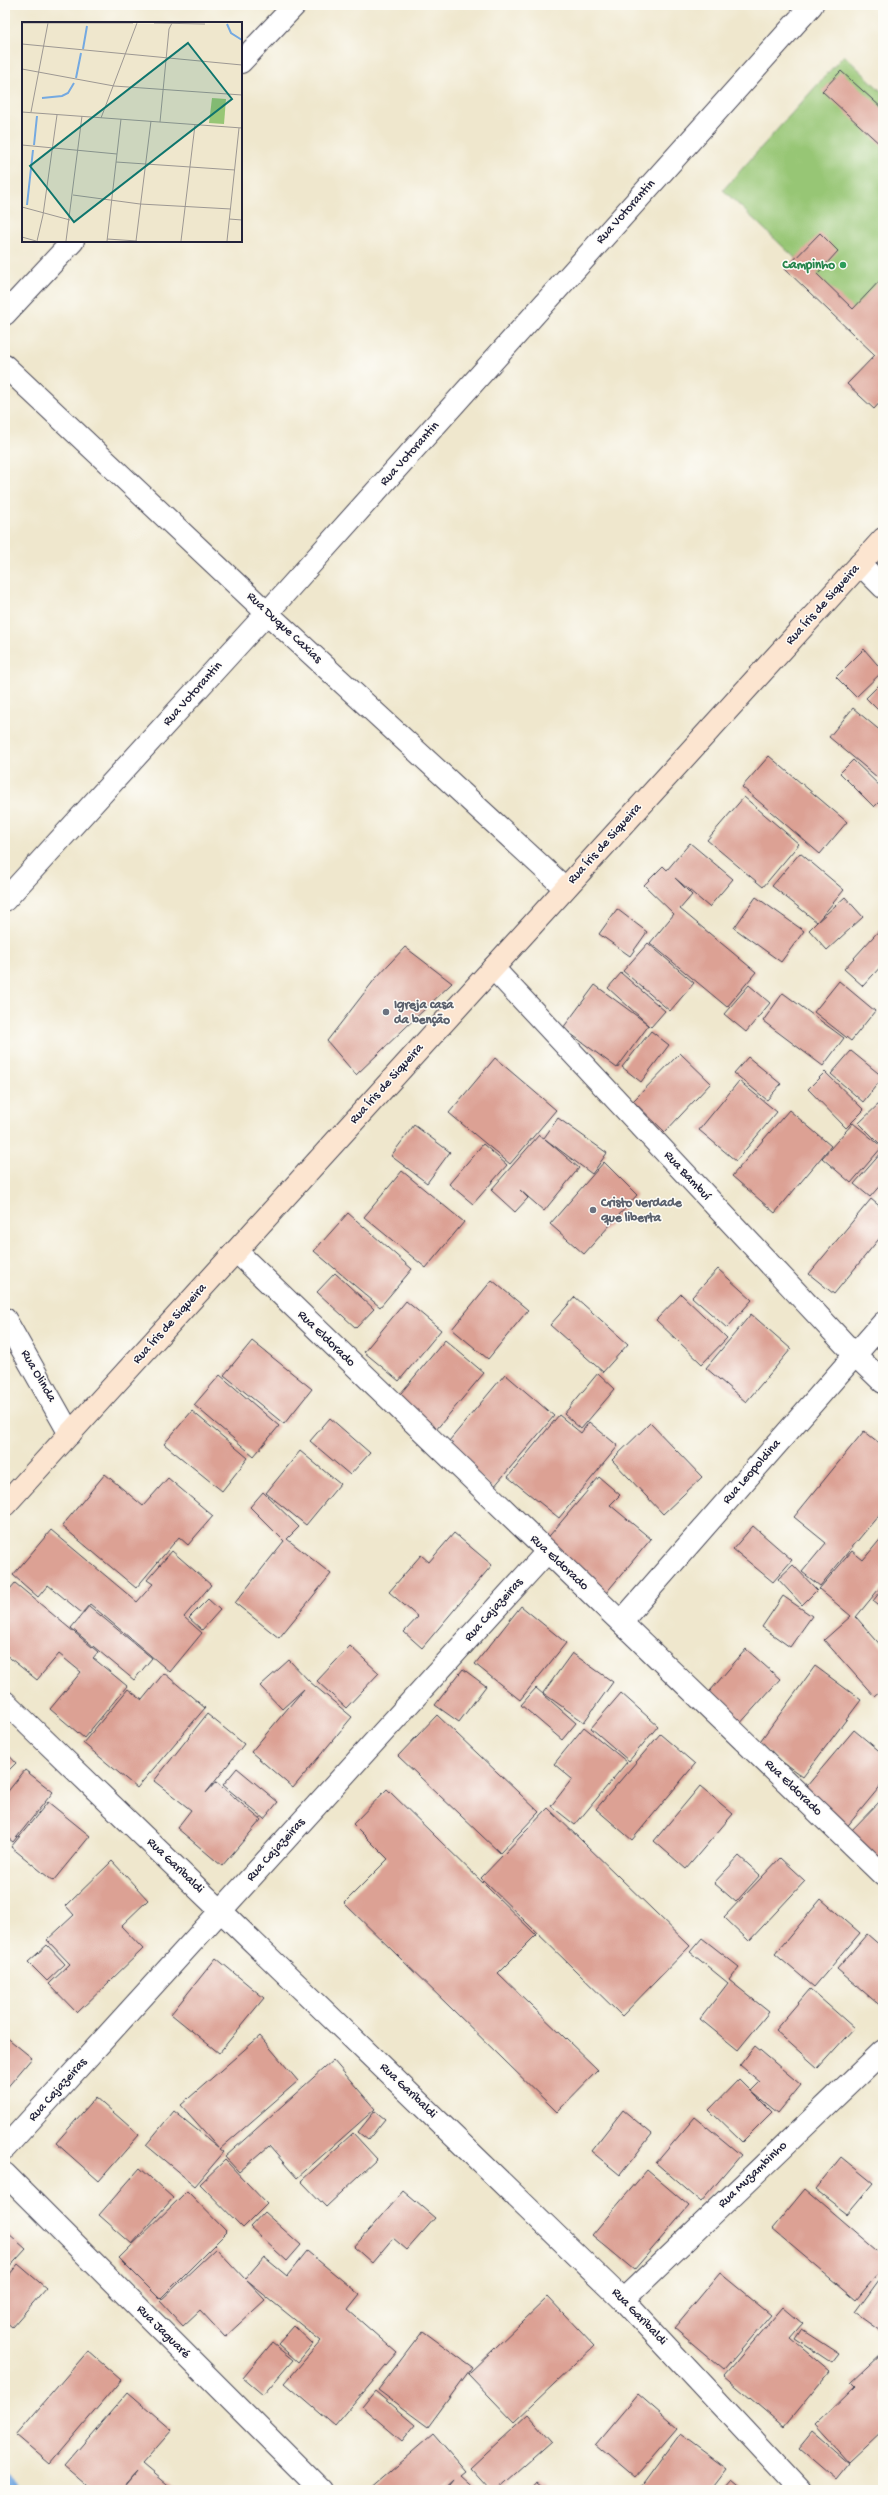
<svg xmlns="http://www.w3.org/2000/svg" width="888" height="2495" viewBox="0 0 888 2495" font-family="'Gochi Hand',sans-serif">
<rect width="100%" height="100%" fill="#fdfcf7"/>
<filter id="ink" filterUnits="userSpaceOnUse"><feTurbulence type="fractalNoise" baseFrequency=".025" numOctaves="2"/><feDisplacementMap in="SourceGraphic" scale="8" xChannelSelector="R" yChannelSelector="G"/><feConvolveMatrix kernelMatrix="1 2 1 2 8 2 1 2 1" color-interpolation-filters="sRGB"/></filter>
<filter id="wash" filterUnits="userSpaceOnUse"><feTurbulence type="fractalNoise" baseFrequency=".012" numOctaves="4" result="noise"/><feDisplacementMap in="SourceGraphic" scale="16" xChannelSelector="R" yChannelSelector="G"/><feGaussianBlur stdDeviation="0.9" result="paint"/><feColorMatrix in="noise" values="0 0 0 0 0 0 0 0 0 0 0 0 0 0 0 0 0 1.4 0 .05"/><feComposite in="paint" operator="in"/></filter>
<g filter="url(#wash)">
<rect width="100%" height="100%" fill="#efe7cd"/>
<path fill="#97c675" stroke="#5c7458" d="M844,55L883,93V341L723,190Z"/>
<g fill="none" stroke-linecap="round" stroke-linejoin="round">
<path stroke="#74a9e1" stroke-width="11" d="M5,2480L15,2490"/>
</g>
<g id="blocks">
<g fill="#dca194">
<path d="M841,71L883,109V147L822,91Z"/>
<path d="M820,233L838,251L817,274L853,309L883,277V399L874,409L847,384L875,355L785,269Z"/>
<path d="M864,649L883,671L856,697L836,677Z"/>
<path d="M883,681V715L866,698Z"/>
<path d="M853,708L883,733V782L829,737Z"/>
<path d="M769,756L847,822L820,854L742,787Z"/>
<path d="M853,760L883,789V798L874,807L840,773Z"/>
<path d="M744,797L799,844L763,887L707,840Z"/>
<path d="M690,843L733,879L709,907L675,878L692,895L680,909L756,972L727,1007L650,943L674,914L644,885L663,866L667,870Z"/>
<path d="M800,853L844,890L817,922L845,897L863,917L827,950L809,930L817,922L772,886Z"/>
<path d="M756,897L804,931L781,962L734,928Z"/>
<path d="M617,909L647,932L630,956L599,934Z"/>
<path d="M883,926V964L863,986L844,969Z"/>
<path d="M648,943L694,983L670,1011L623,971Z"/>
<path d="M405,947L452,983L356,1075L327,1041L375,979Z"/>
<path d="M621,973L665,1011L651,1027L608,988Z"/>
<path d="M839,981L875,1011L851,1041L814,1012Z"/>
<path d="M595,985L649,1025L617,1068L563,1028Z"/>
<path d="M749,985L770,1003L746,1032L724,1014Z"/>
<path d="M783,993L844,1038L823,1066L763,1021Z"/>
<path d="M651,1031L669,1045L641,1082L622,1067Z"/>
<path d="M851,1051L883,1077L863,1102L831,1074Z"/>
<path d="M680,1053L711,1083L665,1132L633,1101Z"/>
<path d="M748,1057L781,1084L767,1100L734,1073Z"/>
<path d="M495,1058L556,1110L510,1164L449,1113Z"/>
<path d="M825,1072L864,1110L846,1128L808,1089Z"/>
<path d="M739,1081L777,1112L736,1161L699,1130Z"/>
<path d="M883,1100V1147L859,1123Z"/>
<path d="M789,1110L831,1146L775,1213L732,1176Z"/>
<path d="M558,1118L607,1153L592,1174L545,1139L579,1168L544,1211L520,1190L528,1198L515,1212L491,1190L539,1135L544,1138Z"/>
<path d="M853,1123L882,1147L851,1183L822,1158Z"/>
<path d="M414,1125L450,1152L427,1183L391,1156Z"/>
<path d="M483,1144L507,1165L473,1204L449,1184Z"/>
<path d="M882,1152L883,1182L870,1197L854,1184Z"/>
<path d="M604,1162L637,1195L584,1254L550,1224Z"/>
<path d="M402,1171L464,1222L426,1268L364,1217Z"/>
<path d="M871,1199L883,1209V1234L834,1294L809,1274Z"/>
<path d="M348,1213L412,1269L380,1307L314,1251Z"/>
<path d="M718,1269L752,1300L727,1328L692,1297Z"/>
<path d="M335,1273L374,1309L356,1328L317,1292Z"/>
<path d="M492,1280L528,1310L488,1359L452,1329Z"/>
<path d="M681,1294L727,1338L702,1364L656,1320Z"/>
<path d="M575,1297L628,1344L603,1372L550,1325Z"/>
<path d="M406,1301L441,1330L399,1381L364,1352Z"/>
<path d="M751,1314L791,1349L746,1402L706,1368Z"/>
<path d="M445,1340L484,1373L435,1431L396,1399Z"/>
<path d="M252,1341L312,1389L284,1424L224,1375Z"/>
<path d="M598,1373L615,1389L581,1429L564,1414Z"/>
<path d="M505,1374L554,1416L493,1488L444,1447Z"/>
<path d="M220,1375L279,1426L254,1456L194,1405Z"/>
<path d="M192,1411L248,1458L222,1491L164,1444Z"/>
<path d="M559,1415L581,1433L589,1422L618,1446L559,1518L508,1477Z"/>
<path d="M330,1418L370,1453L350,1475L310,1441Z"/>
<path d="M650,1423L702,1477L663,1514L612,1460Z"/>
<path d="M864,1431L883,1446V1510L820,1586L802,1572L826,1543L794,1517Z"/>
<path d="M300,1451L340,1484L306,1525L266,1493Z"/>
<path d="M105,1474L143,1506L168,1478L213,1516L188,1545L179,1537L136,1588L62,1526Z"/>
<path d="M599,1477L620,1495L610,1505L651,1539L606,1593L545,1541Z"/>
<path d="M263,1492L299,1527L287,1539L331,1574L279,1638L235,1603L284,1541L250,1507Z"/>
<path d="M753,1526L792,1560L773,1582L733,1549Z"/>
<path d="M51,1530L137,1602L153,1584L147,1580L172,1551L211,1585L184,1617L202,1633L170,1672L90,1604L82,1613L48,1585L38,1597L13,1575Z"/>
<path d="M454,1533L492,1565L422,1648L404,1632L418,1617L389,1592L421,1555L429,1562Z"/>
<path d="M883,1536V1584L856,1617L883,1648V1688L874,1696L824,1640L851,1616L819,1589L852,1551L863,1560Z"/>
<path d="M793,1565L817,1590L802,1605L778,1579Z"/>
<path d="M15,1583L98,1652L93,1658L127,1686L84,1738L50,1709L81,1672L59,1654L37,1680L5,1654V1595Z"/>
<path d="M883,1588V1609L873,1601Z"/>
<path d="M783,1596L812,1616L790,1647L762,1627Z"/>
<path d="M208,1599L220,1610L202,1630L189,1618Z"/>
<path d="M89,1606L152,1658L134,1680L71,1628Z"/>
<path d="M521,1606L566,1643L520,1700L475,1664Z"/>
<path d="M350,1646L379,1673L346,1708L317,1681Z"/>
<path d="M746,1649L780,1679L738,1726L705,1697Z"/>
<path d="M572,1653L613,1682L584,1722L543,1693Z"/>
<path d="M289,1660L310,1682L352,1717L293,1788L251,1752L304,1689L282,1709L260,1686Z"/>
<path d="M815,1666L861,1700L803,1777L758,1744Z"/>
<path d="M463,1669L486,1686L459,1722L435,1705Z"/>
<path d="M164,1673L205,1708L137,1788L83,1743L128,1689L142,1700Z"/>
<path d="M536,1688L576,1723L562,1740L521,1705Z"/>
<path d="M621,1693L658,1726L629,1761L591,1728Z"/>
<path d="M207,1714L244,1744L206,1793L216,1782L261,1820L222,1866L177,1828L191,1810L154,1781Z"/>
<path d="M437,1715L539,1812L500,1853L398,1756Z"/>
<path d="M584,1727L627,1762L575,1825L551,1806L572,1779L554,1764Z"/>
<path d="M854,1730L883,1754V1783L845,1829L802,1792Z"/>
<path d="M660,1734L695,1764L632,1840L596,1809Z"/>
<path d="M5,1751L16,1763L5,1774Z"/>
<path d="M237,1768L278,1802L264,1819L223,1785Z"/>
<path d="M25,1770L53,1792L13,1842L5,1836V1795Z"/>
<path d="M700,1786L733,1814L686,1869L654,1841Z"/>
<path d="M387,1789L536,1935L498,1973L598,2070L557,2112L344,1903L388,1859L353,1824Z"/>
<path d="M883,1798V1868L848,1834Z"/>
<path d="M48,1802L90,1836L53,1881L11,1847Z"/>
<path d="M548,1808L690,1946L622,2016L481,1878Z"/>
<path d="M739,1856L760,1875L736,1902L714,1883Z"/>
<path d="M780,1858L805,1881L749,1941L724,1917Z"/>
<path d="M112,1861L148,1900L121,1926L143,1949L77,2013L49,1984L70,1964L47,1940L74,1915L66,1906Z"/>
<path d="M821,1899L860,1933L814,1987L775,1954Z"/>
<path d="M867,1934L883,1948V2008L837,1969Z"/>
<path d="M702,1938L739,1967L729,1980L769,2012L738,2050L700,2019L728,1983L690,1952Z"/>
<path d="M47,1945L65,1964L47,1981L28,1962Z"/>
<path d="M216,1958L264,1998L219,2053L171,2014Z"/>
<path d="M810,1989L854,2028L818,2068L775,2030Z"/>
<path d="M5,2036L32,2058L5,2090Z"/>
<path d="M260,2036L298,2081L220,2149L224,2152L195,2186L146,2145L174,2111L219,2148L181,2105Z"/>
<path d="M755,2046L801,2085L778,2113L751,2091L760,2082L740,2065Z"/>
<path d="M333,2060L375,2109L297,2178L269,2146L239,2172L225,2157Z"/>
<path d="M739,2079L772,2112L742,2142L709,2110Z"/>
<path d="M96,2097L139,2135L99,2181L56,2143Z"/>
<path d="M623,2110L652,2134L620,2175L591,2151Z"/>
<path d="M375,2111L385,2119L368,2140L358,2132Z"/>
<path d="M695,2117L741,2155L701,2202L656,2163Z"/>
<path d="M353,2133L377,2159L326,2207L301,2181Z"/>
<path d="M841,2157L873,2183L847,2214L815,2189Z"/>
<path d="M225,2160L267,2204L243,2228L200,2184Z"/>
<path d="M140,2168L173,2198L132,2244L99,2215Z"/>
<path d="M647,2170L689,2206L634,2270L592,2235Z"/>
<path d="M805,2189L883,2256V2268L856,2300L772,2229Z"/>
<path d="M187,2191L227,2232L160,2299L119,2258Z"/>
<path d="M403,2191L435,2218L407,2250L393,2238L372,2263L354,2247Z"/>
<path d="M264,2212L301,2245L287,2261L250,2227Z"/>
<path d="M8,2233L26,2249L5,2272V2236Z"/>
<path d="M216,2248L245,2279L264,2257L287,2276L307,2251L360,2295L348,2310L397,2353L335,2426L285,2383L321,2341L247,2281L265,2300L225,2337L200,2310L183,2326L160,2301Z"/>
<path d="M18,2264L46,2288L12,2327L5,2321V2280Z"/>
<path d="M720,2273L771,2315L724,2370L674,2328Z"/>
<path d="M879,2280L883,2283V2333L855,2313Z"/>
<path d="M548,2297L594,2346L514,2422L468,2374Z"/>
<path d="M783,2307L803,2324L791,2338L830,2371L784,2427L724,2376Z"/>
<path d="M294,2326L313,2344L298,2362L278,2344Z"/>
<path d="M802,2330L839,2354L832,2363L796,2339Z"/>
<path d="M423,2331L472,2367L428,2427L378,2390Z"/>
<path d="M272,2343L293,2360L263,2395L243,2378Z"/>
<path d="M88,2351L121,2380L50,2464L16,2435Z"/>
<path d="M883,2353V2429L848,2462L815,2426L855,2387L851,2383Z"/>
<path d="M375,2391L415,2425L402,2441L362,2407Z"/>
<path d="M128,2392L172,2430L142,2464L173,2490H121L136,2472L120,2490H92L64,2466Z"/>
<path d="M638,2394L677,2428L635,2477L596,2444Z"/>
<path d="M528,2414L552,2441L497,2490H490L470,2468Z"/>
<path d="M812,2432L848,2463L835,2479L799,2448Z"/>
<path d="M433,2434L465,2471L460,2475L477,2490H446L454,2480L443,2490H368Z"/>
<path d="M680,2434L727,2469L711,2490H639Z"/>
<path d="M732,2480L744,2490H723Z"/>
<path d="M537,2483L546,2490H531Z"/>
</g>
</g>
</g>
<g filter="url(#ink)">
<use href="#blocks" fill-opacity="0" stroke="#414051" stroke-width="1"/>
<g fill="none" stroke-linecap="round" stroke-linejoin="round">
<g stroke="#414051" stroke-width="24">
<g id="street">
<path d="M241,62L295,5"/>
<path d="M5,314L73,241"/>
<path d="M5,366L267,613L565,888"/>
<path d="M860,564L883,587"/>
<path d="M5,900L267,613L812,5"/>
<path d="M493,968L854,1354L883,1382"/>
<path d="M236,1251L883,1875"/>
<path d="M5,1319L70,1434"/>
<path d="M621,1622L883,1323"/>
<path d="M5,1702L623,2300L800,2490"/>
<path d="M5,2148L547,1552"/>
<path d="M5,2174L321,2490"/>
<path d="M623,2300L883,2051"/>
</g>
</g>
<g stroke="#414051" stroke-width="24">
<path id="secondary" d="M5,1505L883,539"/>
</g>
<use href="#street" stroke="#fff" stroke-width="22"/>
<use href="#secondary" stroke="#fce5d0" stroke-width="22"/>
</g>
</g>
<circle fill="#2e9e5b" stroke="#fdfcf7" stroke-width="1.5" cx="843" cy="265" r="4"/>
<g fill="#6b7280" stroke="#fdfcf7" stroke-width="1.5">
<circle cx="386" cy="1012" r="4"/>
<circle cx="593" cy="1210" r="4"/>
</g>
<g text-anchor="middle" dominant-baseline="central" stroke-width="3" stroke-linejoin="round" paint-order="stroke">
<g font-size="13" fill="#22223b" stroke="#fdfcf7">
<text transform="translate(626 212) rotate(-48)">Rua Votorantin</text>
<text transform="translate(410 454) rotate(-48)">Rua Votorantin</text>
<text transform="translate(823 605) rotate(-48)">Rua Íris de Siqueira</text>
<text transform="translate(284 628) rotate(43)">Rua Duque Caxias</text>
<text transform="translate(193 694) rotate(-48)">Rua Votorantin</text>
<text transform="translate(605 844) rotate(-48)">Rua Íris de Siqueira</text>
<text transform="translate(387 1084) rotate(-48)">Rua Íris de Siqueira</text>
<text transform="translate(687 1176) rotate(47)">Rua Bambuí</text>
<text transform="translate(170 1324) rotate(-48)">Rua Íris de Siqueira</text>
<text transform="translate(326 1339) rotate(44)">Rua Eldorado</text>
<text transform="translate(38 1376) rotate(60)">Rua Olinda</text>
<text transform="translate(752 1472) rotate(-49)">Rua Leopoldina</text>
<text transform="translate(559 1563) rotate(43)">Rua Eldorado</text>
<text transform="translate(494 1610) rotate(-48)">Rua Cajazeiras</text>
<text transform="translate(793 1788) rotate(44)">Rua Eldorado</text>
<text transform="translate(276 1850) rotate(-48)">Rua Cajazeiras</text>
<text transform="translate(175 1866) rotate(44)">Rua Garibaldi</text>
<text transform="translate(58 2090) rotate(-48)">Rua Cajazeiras</text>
<text transform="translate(408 2091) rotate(44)">Rua Garibaldi</text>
<text transform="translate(753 2175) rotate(-44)">Rua Muzambinho</text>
<text transform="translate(639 2317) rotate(46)">Rua Garibaldi</text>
<text transform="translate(163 2332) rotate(45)">Rua Jaguaré</text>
</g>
<g font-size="13" font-weight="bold" fill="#27864d" stroke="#fdfcf7" text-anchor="end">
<text x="835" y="265">Campinho</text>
</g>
<g font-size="13" font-weight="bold" fill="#5b616d" stroke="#fdfcf7" text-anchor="start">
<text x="394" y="1005">Igreja casa<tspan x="394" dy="15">da benção</tspan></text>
<text x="601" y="1203">Cristo verdade<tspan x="601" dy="15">que liberta</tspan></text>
</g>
</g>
<g transform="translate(22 22)">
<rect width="220" height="220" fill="#efe7cd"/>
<path d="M190,76L204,77L202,102L187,101Z" fill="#97c675"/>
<path fill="none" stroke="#74a9e1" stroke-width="2" d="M205,2L209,11L220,18M61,27L65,4M54,56L59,31M20,76L40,74L46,71L52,61M12,123L15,94M5,183L11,128"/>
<path fill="none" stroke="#9d9893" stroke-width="1" d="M0,1H111M132,1L183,2M0,22L220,43M0,47L92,64L220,73M0,90L220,106M9,90L26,1M79,96L115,1M138,100L147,7L150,1M0,123L95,132M94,140L213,148M51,173L118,182L209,187M0,185L48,198M207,197L220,198M0,215L14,219M85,217L115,219M15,219L21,193L35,93M44,219L60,94M85,219L99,97M114,219L129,99M159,219L173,103M205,219L217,106"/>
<path fill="#0f766e" fill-opacity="0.15" stroke="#0f766e" stroke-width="2" d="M166,21L210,77L52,200L8,144Z"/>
<rect width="220" height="220" fill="none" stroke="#22223b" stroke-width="2"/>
</g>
<rect width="888" height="2495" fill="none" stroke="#fdfcf7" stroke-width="20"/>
</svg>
